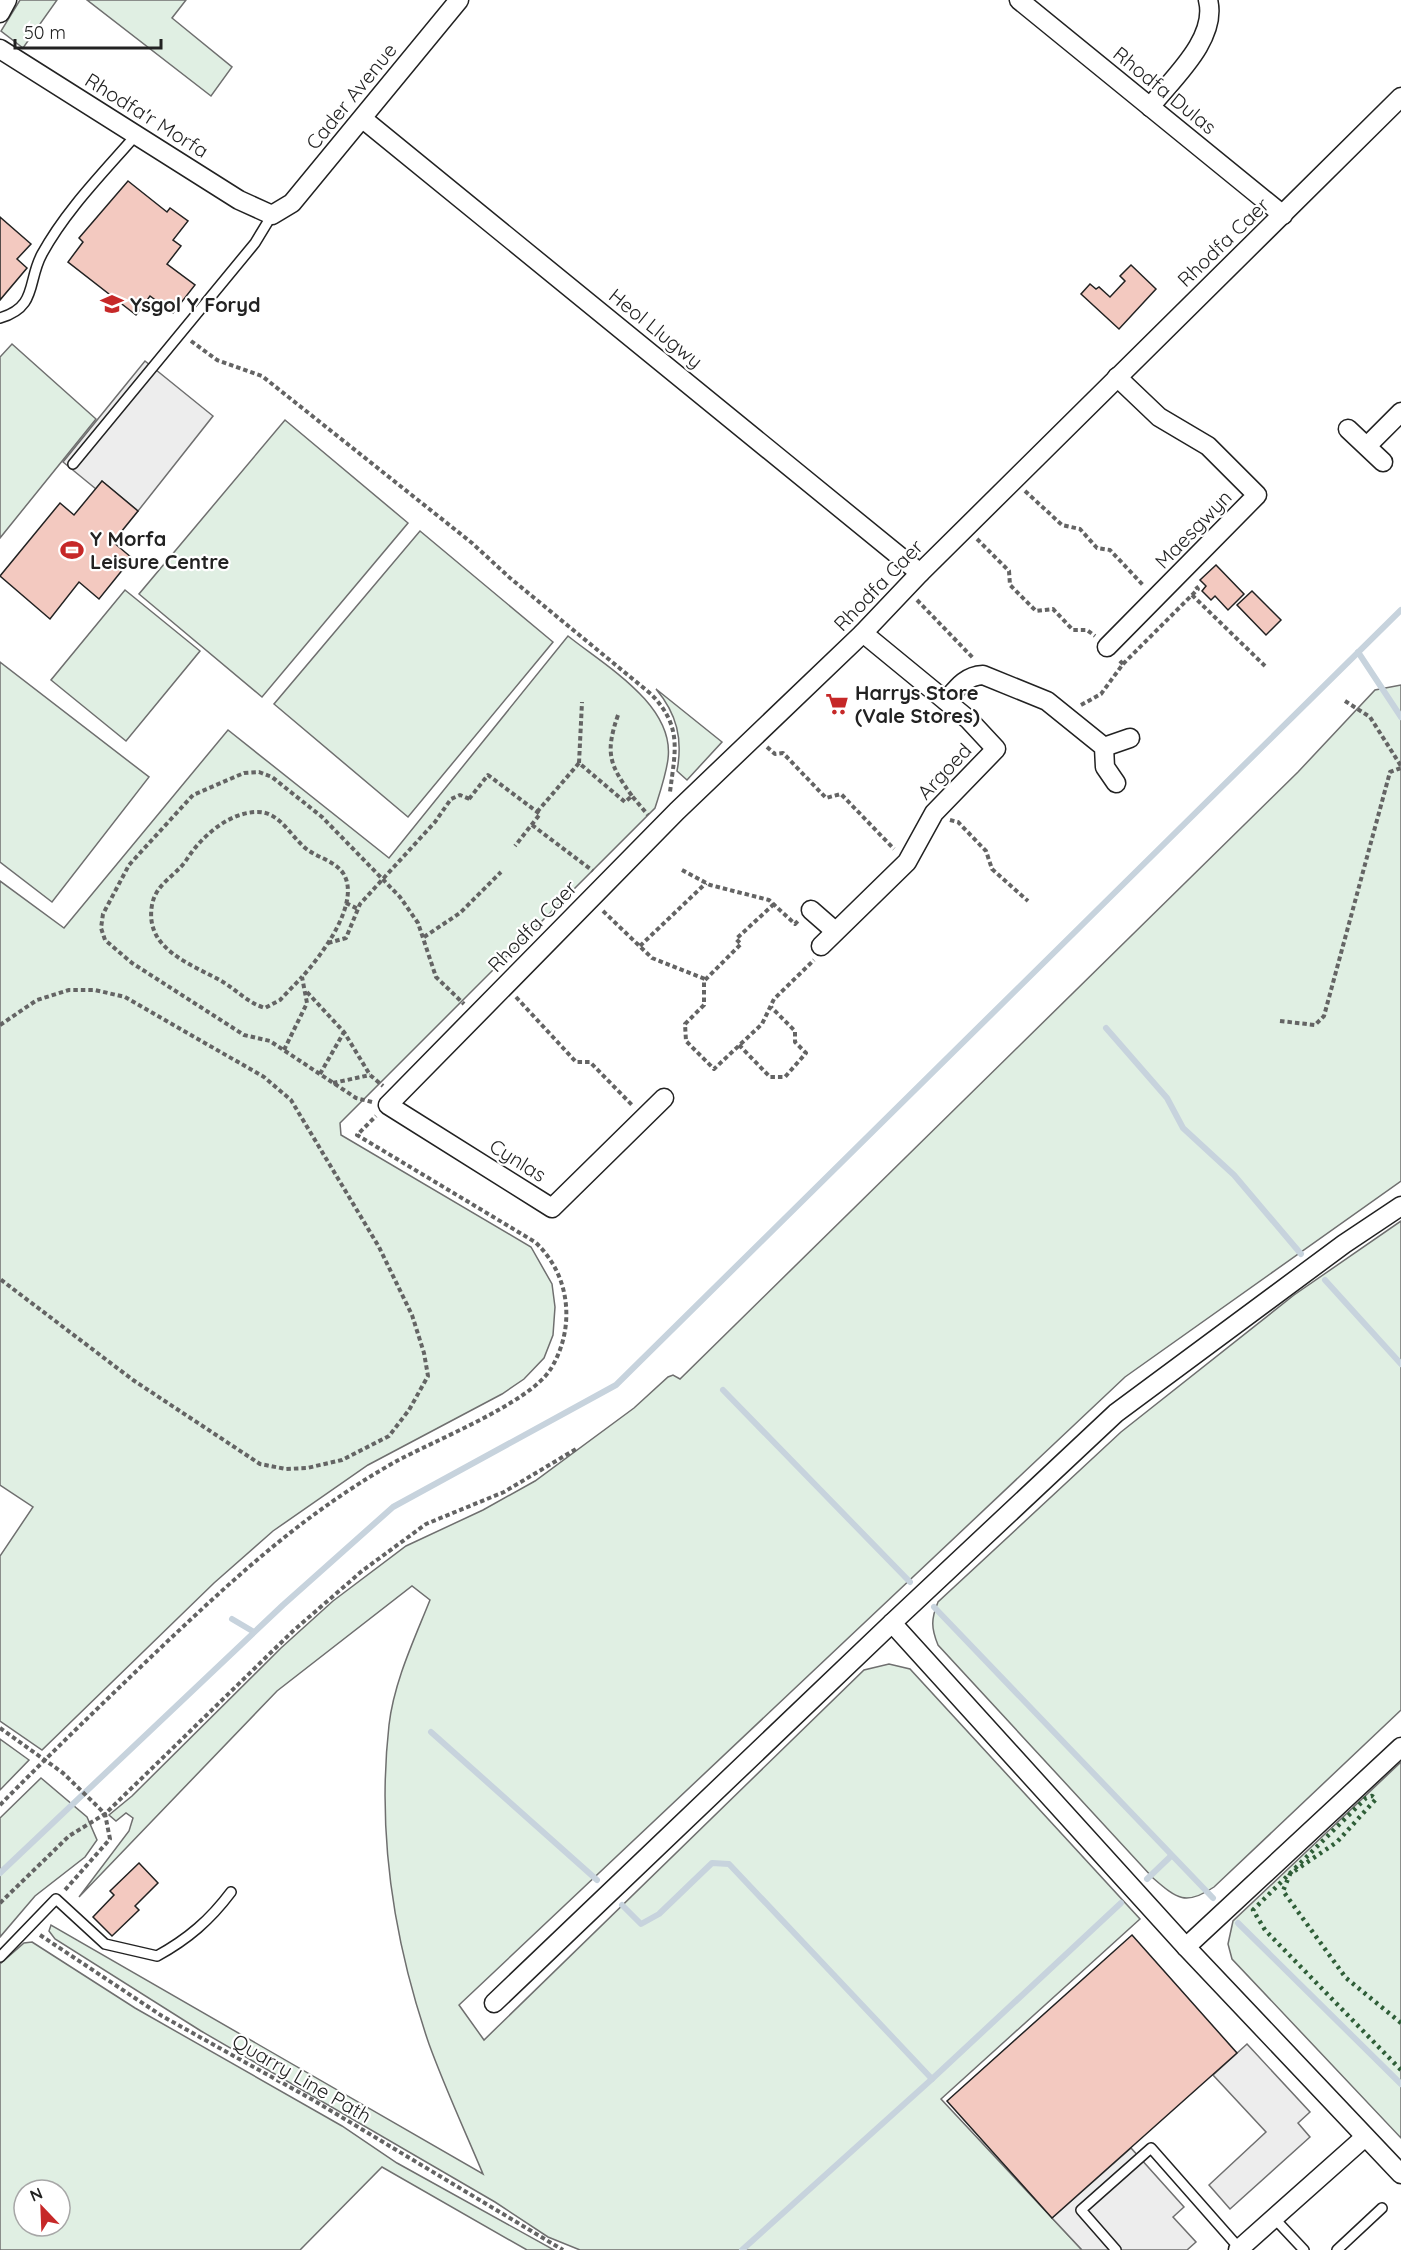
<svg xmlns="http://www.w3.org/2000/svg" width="1401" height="2250" viewBox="0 0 1401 2250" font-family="Quicksand,sans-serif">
<rect width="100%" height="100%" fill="#fff"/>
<g fill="#e0efe3" stroke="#6f6f6f" stroke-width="1.5" fill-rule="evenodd">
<path d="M20,0H57L23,48L1,31Z"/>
<path d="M87,0H186L172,18L232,67L211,96Z"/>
<path d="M12,344L96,419L0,538V357Z"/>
<path d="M285,420L408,523L262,697L139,594Z"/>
<path d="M420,531L553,642L408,817L274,704Z"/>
<path d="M125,590L200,651L126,741L51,680Z"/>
<path d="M568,636C604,665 675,705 668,759C666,775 660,792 655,808L340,1123L341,1135L531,1247L552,1284L555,1307L553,1335L544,1358L524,1379L502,1394L368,1465L273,1531L214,1583L42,1750L0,1721V1556L33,1507L0,1485V881L64,928L228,730L389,858Z"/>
<path d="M0,662L149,777L52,902L0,862Z"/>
<path d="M1401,685V1181L1125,1377L459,2005L484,2040L864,1670L889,1664L910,1669L1140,1919L941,2099L1082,2250H580L548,2237L495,2202L201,2031L55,1939L49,1931L51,1925L483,2174C465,2131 445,2088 429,2044C394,1942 377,1832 389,1725C394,1682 414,1640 430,1600L412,1586L277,1691L79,1897L129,1831L133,1818L126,1813L116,1821L109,1815L132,1796L281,1648L333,1601L406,1546L483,1510L535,1481L634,1408L668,1377L673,1375L680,1379L1298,772L1375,690Z"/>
<path d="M656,689L722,742L687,780L677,771C683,739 677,714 656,689Z"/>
<path d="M1401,1221V1710L1214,1887C1186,1906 1177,1899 1153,1878L938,1645C931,1628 931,1619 938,1602L1121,1432L1294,1295Z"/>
<path d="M0,1739L29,1760L0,1790Z"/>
<path d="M1401,1762V2138L1232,1959L1228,1944L1233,1921Z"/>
<path d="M41,1778L87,1817L97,1840L85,1857L35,1896L0,1937V1818Z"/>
<path d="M32,1942L135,2008L342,2126L397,2163L554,2250H527L382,2167L300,2250H0V1964L24,1943ZM24,2190H60V2226H24Z"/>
</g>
<g fill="#ededed" stroke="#6f6f6f" stroke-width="1.5">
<path d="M145,361L213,416L138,511L102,481L96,489L63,462Z"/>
<path d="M1247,2044L1310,2112L1298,2123L1310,2137L1230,2209L1209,2185L1266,2132L1213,2075Z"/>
<path d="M1131,2148L1184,2207L1173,2217L1196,2242L1187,2250H1082L1052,2218Z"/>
</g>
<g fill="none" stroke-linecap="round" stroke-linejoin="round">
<g stroke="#c7d3dd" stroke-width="6">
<path d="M1358,652L1401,717"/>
<path d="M1106,1028L1167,1098L1183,1128L1234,1175L1301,1254"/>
<path d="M1325,1280L1401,1364"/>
<path d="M723,1390L910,1582"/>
<path d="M934,1607L1213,1898"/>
<path d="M232,1619L254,1632"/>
<path d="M431,1732L597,1880"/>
<path d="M0,1873L283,1605L393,1507L616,1385L1401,610"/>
<path d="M1147,1879L1171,1856"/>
<path d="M622,1905L641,1924L659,1914L712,1863L729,1864L932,2079"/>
<path d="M1238,1923L1401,2084"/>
<path d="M742,2250L932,2079L1121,1903"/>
</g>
</g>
<g fill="#f3c9c0" stroke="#222" stroke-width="1.5">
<path d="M128,181L167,212L170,208L188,221L173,240L181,246L167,264L195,285L173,313L150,296L136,315L68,262L83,242L79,238Z"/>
<path d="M0,217L31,244L17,259L27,268L0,300Z"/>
<path d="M1131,265L1156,289L1119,329L1081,294L1090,284L1096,289L1099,287L1110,297L1125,281L1120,276Z"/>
<path d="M102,481L138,511L113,542L132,558L99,599L79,582L50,619L0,576L60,503L74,515Z"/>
<path d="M1216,565L1244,594L1228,610L1215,596L1211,600L1202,591L1206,586L1200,580Z"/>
<path d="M1252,591L1281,620L1266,635L1237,605Z"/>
<path d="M139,1863L158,1883L135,1906L139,1910L112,1936L93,1917L114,1895L110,1891Z"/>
<path d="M1132,1935L1237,2053L1052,2218L947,2101Z"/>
</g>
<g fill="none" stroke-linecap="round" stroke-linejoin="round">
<g stroke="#222" stroke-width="12">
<g id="lane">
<path d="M0,318C38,307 27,281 42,254C66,210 103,173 136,135"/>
<path d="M73,464L255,243L272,215"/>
<path d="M0,1957L56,1899L105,1944L157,1956C188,1939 210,1920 231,1892"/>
<path d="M1274,2218L1304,2250"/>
<path d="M1116,2250L1081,2210L1151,2148L1240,2249"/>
<path d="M1337,2250L1382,2208"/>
</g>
</g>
<g stroke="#222" stroke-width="21">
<g id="street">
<path d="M1019,0L1283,215"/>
<path d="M0,13L7,0"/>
<path d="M0,49L239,200L272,215L292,203L459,0"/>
<path d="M1150,107C1172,79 1218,39 1208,0"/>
<path d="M363,119L920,573"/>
<path d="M1348,429L1383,462"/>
<path d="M1367,446L1401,412"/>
<path d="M1107,647L1257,495L1208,446L1159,417L1117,377"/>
<path d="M946,701C957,688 965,676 983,675L1047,701L1104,747L1105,767L1116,783"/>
<path d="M1104,747L1130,738"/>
<path d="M811,910L835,931"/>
<path d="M821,946L907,862L934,813L996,749L969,720L863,633"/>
<path d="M664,1098L552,1208L388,1105L677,811L863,633L920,573L1401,97"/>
<path d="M892,1623L1186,1947L1401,2174"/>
<path d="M1186,1947L1401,1747"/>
<path d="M494,2003L892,1623L1116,1413L1344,1244L1401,1206"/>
<path d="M1238,2250L1365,2137"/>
</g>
</g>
<g stroke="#646464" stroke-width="4" stroke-dasharray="4.5 3" stroke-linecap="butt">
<path d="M191,341L217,360L262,376L472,543L510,578L651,694C683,727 675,751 670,792"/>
<path d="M1025,491L1062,525L1080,529L1097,548L1110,550L1143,585"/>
<path d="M977,539L1009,571L1010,585L1036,611L1053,609L1073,630H1087L1095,636"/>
<path d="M1192,595L1265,666"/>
<path d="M917,600L974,659"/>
<path d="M1123,664L1198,589L1194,584"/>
<path d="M1345,701L1370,717L1401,766"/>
<path d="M1081,705L1101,694L1123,664L1118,659"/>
<path d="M618,715C605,753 609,764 632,796"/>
<path d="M767,747L775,754L783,753L826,798L841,794L894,849"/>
<path d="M579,763L582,702"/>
<path d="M469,799L488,775L540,814L515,846"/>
<path d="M537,812L579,763L625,802L632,796L648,815"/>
<path d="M950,820L958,822L986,851L992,869L1028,901"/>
<path d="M532,825L593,871"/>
<path d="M682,870L710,885L769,900L795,924L798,921"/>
<path d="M346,903L358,909"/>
<path d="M774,904L736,939L741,944L704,981V1005L685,1024L686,1041L714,1069L762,1024L774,999L814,960"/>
<path d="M603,911L652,958L705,979"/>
<path d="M424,937L460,913L501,872"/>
<path d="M328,943L346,938L360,904L435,822L451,799L460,795L472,800"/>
<path d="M640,946L706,883"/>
<path d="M307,992L344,1032L370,1075L383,1086"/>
<path d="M516,997L576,1062H590L632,1105"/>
<path d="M1280,1021L1315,1025L1324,1016L1390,772L1401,768"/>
<path d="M0,1025L37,1000L69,990H95L125,997L264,1077L291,1100L379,1247L412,1315L424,1353L428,1376L409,1410L389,1436L342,1460L307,1468L286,1469L260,1464L133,1380L0,1279"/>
<path d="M739,1045L770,1077H785L806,1053L795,1042V1031L771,1007"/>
<path d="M284,1050L307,1003L302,977C321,956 362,902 343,873C333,859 313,857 302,845C288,832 278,811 256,812C228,813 201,837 187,859C176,876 156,883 152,905C144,950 192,964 223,982C238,991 248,1003 265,1008L280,1000L302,977"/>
<path d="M320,1074L344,1032"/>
<path d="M333,1083L370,1075"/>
<path d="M372,1102L356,1098L270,1041L244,1035L132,963L105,940L101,928L103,914L129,865L193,795L244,773L259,772L272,777L322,817L400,897L418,923L436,977L464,1004"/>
<path d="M0,1728L63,1773L95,1804L105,1814L110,1839L65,1890"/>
<path d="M0,1805C50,1754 101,1705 152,1656C230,1582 301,1515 395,1462C433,1441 529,1403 550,1370C576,1329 571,1275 535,1242L357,1135L376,1116"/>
<path d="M0,1903L69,1836L105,1814L293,1631L362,1571L426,1524L504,1492L576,1449"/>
<path d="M40,1935L162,2016L313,2100L563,2250"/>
</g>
<use href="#lane" stroke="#fff" stroke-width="9"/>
<use href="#street" stroke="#fff" stroke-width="18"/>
<path stroke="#2f5e38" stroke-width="4.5" stroke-dasharray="3 4.5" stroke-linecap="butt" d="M1401,2023L1346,1978L1283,1891L1290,1874L1337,1842L1376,1799L1372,1796L1366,1798L1253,1910L1265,1930L1401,2070"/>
</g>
<defs>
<g id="school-bare" transform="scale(1.8)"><path d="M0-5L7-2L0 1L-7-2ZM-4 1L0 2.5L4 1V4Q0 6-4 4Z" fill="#c62828" stroke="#fff" stroke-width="2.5" paint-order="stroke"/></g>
<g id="stadium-bare" transform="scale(1.8)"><path d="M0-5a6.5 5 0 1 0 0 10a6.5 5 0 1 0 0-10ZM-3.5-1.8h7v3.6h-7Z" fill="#c62828" stroke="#fff" stroke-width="2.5" paint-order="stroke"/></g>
<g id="supermarket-bare" transform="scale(1.8)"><path d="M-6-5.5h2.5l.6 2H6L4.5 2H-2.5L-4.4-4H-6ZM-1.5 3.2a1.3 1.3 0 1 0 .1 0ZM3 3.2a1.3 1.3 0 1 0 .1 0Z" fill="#c62828" stroke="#fff" stroke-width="2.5" paint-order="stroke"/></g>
</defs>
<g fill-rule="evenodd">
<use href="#school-bare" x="112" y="304"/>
<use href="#stadium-bare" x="72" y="550"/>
<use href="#supermarket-bare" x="837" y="704"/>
</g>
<g text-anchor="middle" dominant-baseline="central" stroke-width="4.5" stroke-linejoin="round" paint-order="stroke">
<g font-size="20" fill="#222" stroke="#fff">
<text transform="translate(1165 90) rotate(39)">Rhodfa Dulas</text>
<text transform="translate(351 96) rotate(-51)">Cader Avenue</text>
<text transform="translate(147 115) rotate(32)">Rhodfa'r Morfa</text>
<text transform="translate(1223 242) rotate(-44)">Rhodfa Caer</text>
<text transform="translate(656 328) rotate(39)">Heol Llugwy</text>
<text transform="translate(1193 529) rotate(-46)">Maesgwyn</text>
<text transform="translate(878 585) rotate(-46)">Rhodfa Caer</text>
<text transform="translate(944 771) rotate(-47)">Argoed</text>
<text transform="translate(532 926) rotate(-46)">Rhodfa Caer</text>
<text transform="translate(518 1160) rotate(32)">Cynlas</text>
<text transform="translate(302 2078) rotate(30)">Quarry Line Path</text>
</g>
<g font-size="20" font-weight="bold" fill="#222" stroke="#fff" text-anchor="start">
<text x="130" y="304">Ysgol Y Foryd</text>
<text x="90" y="538">Y Morfa<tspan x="90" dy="23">Leisure Centre</tspan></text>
<text x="855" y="692">Harrys Store<tspan x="855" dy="23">(Vale Stores)</tspan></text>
</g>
</g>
<g transform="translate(42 2208) rotate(337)"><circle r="28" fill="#ffffff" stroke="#a7a7a7" stroke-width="1.5"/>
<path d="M0-4.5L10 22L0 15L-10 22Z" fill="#c62828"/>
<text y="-9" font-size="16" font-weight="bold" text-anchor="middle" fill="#222222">N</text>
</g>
<path d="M15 39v9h146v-9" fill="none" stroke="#222222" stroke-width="3"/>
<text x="24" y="39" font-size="18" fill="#222222" stroke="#ffffff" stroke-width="4.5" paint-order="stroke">50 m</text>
</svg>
